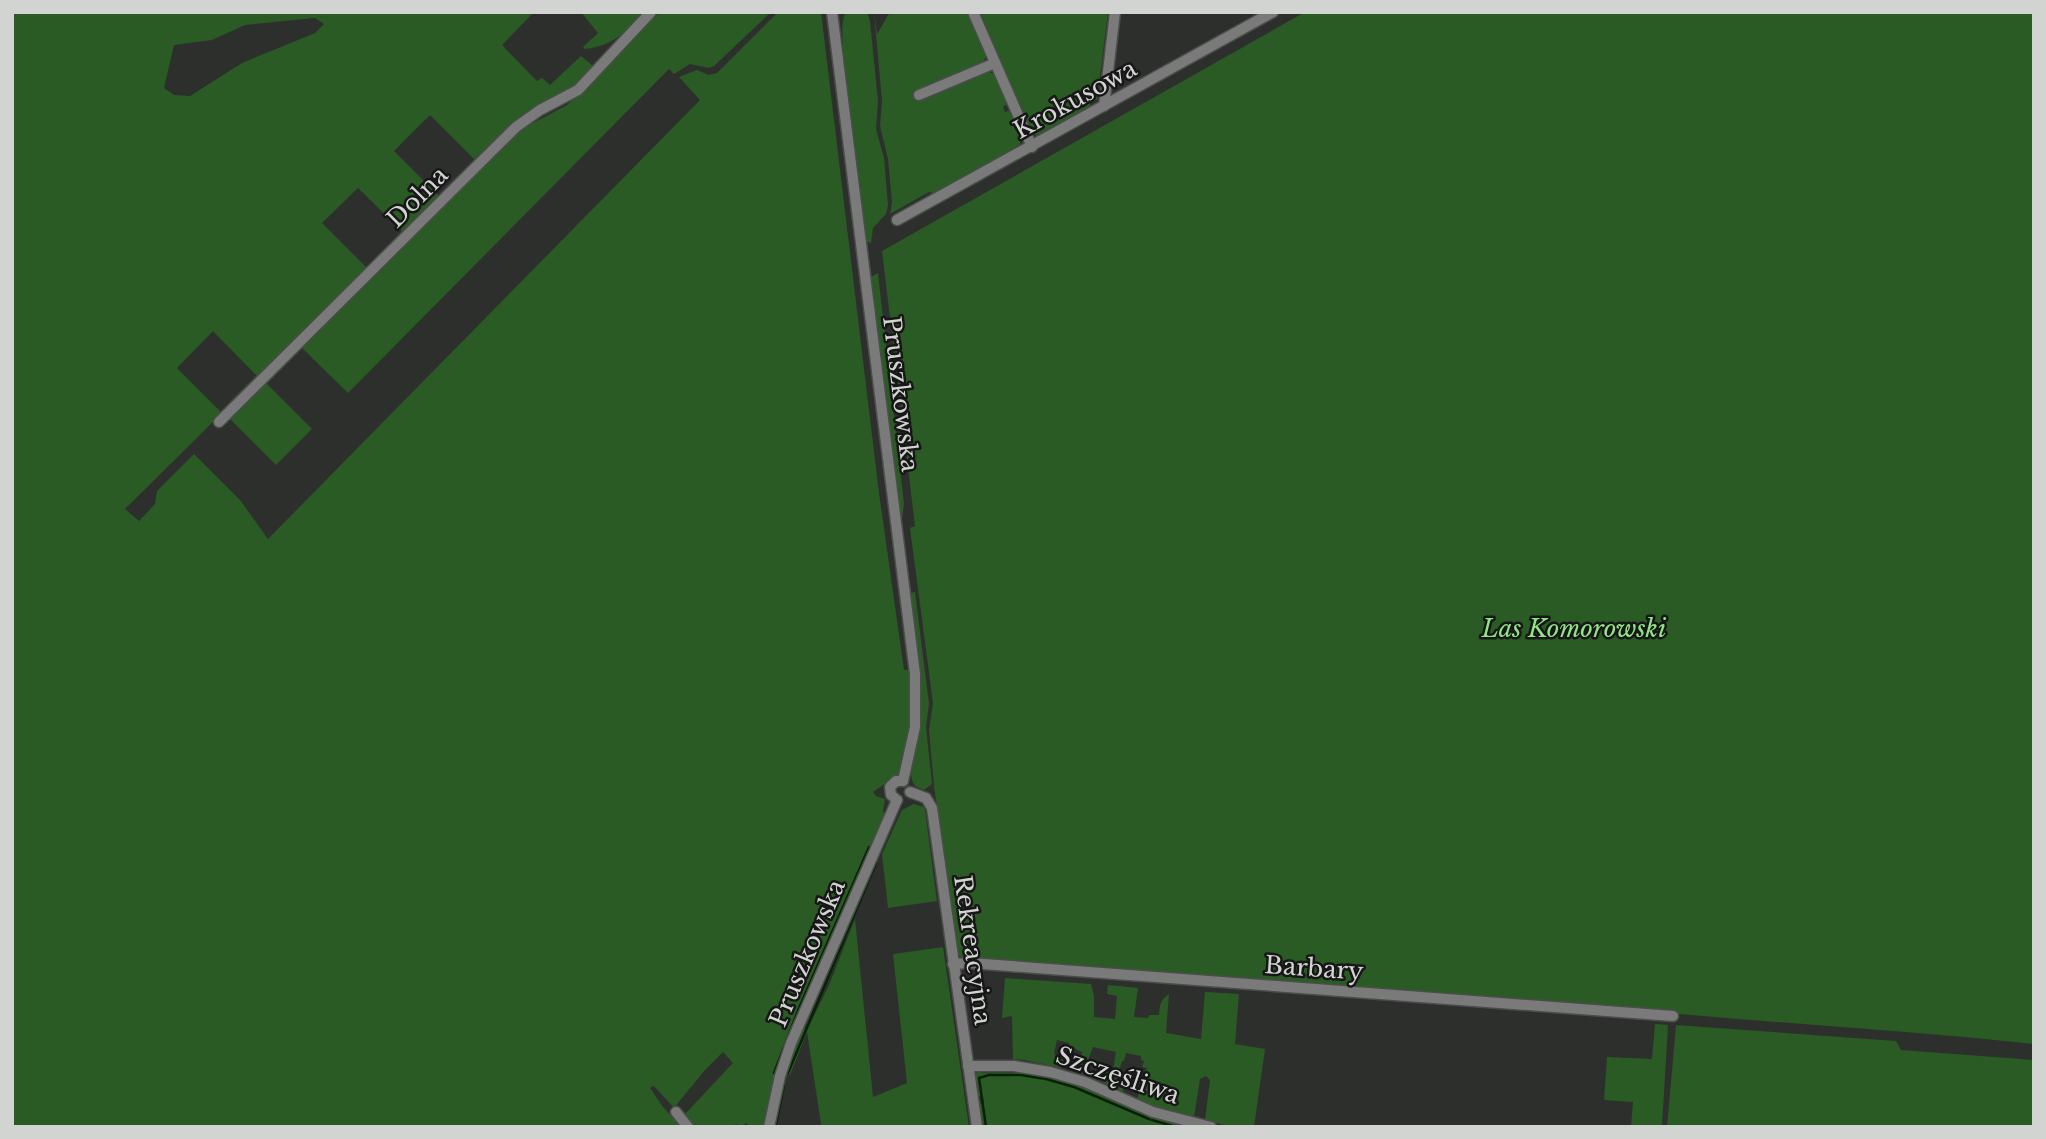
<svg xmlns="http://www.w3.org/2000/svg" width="2046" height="1139" viewBox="0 0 2046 1139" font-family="'Libre Baskerville',serif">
<rect width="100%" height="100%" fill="#2d2f2d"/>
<g fill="#2a5b24" fill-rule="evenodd">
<path d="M12,12H534L502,45L537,81L542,78L550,85L581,56L592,65L591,71L571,91L513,122L475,160L430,115L394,151L439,196L403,232L358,188L322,223L367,268L258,377L213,331L177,368L222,413L125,509L139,521L155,504L157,491L194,454L240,500L268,539L700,100L679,77L697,70L709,75L717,73L778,12H821L879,493L904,670H909L910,720L900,773L873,792L876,796L885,799L883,812L885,813L871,851L825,945L828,947L765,1127H750L746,1123L742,1127L736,1124L733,1127H694L685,1114L733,1063L723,1052L704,1071L674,1108L654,1086L650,1088L663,1107L681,1127H12ZM315,18L324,24L315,33L242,63L190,96L174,95L164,88L174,45L212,40L245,25Z"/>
<path d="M581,12H646C627,31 613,46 585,49L583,47L598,33Z"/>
<path d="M660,12H771L714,66L709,68L690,64L674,74L669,69L348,393L302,348L520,130L567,105Z"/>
<path d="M846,12H867L870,21L878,101L876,129L884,158L888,205L886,214L873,228L871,243L865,241L844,78C846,61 838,24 846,12Z"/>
<path d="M874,12L877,34L890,12H967L986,56L982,65L914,94L917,101L986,71L995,74L1007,104L1003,107L1005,112L1011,110L1023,137L1018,148L938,194L929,192L890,214L892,202L888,159L880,126L882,101Z"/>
<path d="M980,12H1108L1097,100L1089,102L1091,107L1038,136L1031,133Z"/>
<path d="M1305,12H2034V1044C1912,1031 1790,1024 1668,1013C1433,993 1198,974 963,958L958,955L934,786L929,730L933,703L910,528L915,526L882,251Z"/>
<path d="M878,273L904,504L902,519L896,509L869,278Z"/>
<path d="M266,383L312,429L276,465L230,419Z"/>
<path d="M915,592L929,704L926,727L932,784L924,790L915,786C905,773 917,749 919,735C924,687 916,641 909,593Z"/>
<path d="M914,804L924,807L925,810L937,901L888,908L882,854L902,810Z"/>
<path d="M855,919L873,1097L907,1083L893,954L943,947L969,1127H818L821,1124L807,1032L790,1075L785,1072L802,1028L807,1030L829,985Z"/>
<path d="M1005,978L1091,984L1094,996V1017L1115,1019L1117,996L1107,994L1108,985L1138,988L1134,1017L1148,1018L1149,1015H1159C1160,1005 1160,1000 1169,994L1166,1033L1201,1039L1205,992L1239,994L1235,1044L1265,1049L1254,1127H1232L1205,1120L1210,1080L1206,1076L1200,1079L1194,1117L1158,1108L1137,1099L1147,1068L1142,1067L1144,1061L1141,1060V1056L1126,1053L1124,1061H1122L1117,1079L1125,1082L1123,1092L1098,1080L1101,1068L1113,1071L1116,1052L1093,1047L1083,1074L1077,1072L1082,1052L1069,1046V1043L1057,1040L1054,1054L1056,1055V1058L1063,1060L1061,1068L1025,1060L1013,1059L1012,1016L1002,1018Z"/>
<path d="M1655,1024L1668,1025L1662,1127H1631L1633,1102L1604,1100L1607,1057L1652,1059Z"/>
<path d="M1676,1025L1896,1041L1901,1050L2034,1060V1127H1667Z"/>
<path d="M980,1070L982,1073H1034L1073,1082L1150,1116L1149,1121H1151L1153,1117L1193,1127H984L980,1104L984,1103L983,1097L979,1096L975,1074Z"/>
</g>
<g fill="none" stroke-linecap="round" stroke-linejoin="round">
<g stroke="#042502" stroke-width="2.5">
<path d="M774,1073L799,1008L869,847"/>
<path d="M788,1073L876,863"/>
<path d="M1152,1120L1176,1127"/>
<path d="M776,1125L784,1085"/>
<path d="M986,1127L979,1078L989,1075H1021L1046,1079L1074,1087L1149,1119"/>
</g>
<g stroke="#4b4d4b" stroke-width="13">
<g id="minor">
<path d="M832,12L915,674V727L903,781"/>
<path d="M973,12L1032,147"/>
<path d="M919,95L995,63"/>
<path d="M1104,106L1115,12"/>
<path d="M897,220L1273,12"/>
<path d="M219,422L516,127L540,110L578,90L651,12"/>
<path d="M910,792L926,798L932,808L977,1127"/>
<path d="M897,800L891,795L890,787L896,781H903"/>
<path d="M953,964L970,963L1673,1016"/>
<path d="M968,1066H1014L1050,1072L1085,1082L1153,1112L1211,1127"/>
<path d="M676,1112L688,1127"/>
<path d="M769,1127L780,1076L791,1043L897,800"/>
</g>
</g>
<use href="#minor" stroke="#797a79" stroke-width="10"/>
</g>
<g text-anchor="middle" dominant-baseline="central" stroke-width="5" stroke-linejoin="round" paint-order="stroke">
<g font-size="24" fill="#d2d4d2" stroke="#161716">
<text transform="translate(1075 99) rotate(-29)">Krokusowa</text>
<text transform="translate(417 197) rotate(-45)">Dolna</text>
<text transform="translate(901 394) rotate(83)">Pruszkowska</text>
<text transform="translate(973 950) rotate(82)">Rekreacyjna</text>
<text transform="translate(807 953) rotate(-67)">Pruszkowska</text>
<text transform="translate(1314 968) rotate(4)">Barbary</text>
<text transform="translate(1118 1075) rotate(19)">Szczęśliwa</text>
</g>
<g font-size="24" font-style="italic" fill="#91e486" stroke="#161716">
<text x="1574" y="628">Las Komorowski</text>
</g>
</g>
<rect width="2046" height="1139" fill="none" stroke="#d2d4d2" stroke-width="28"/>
</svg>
